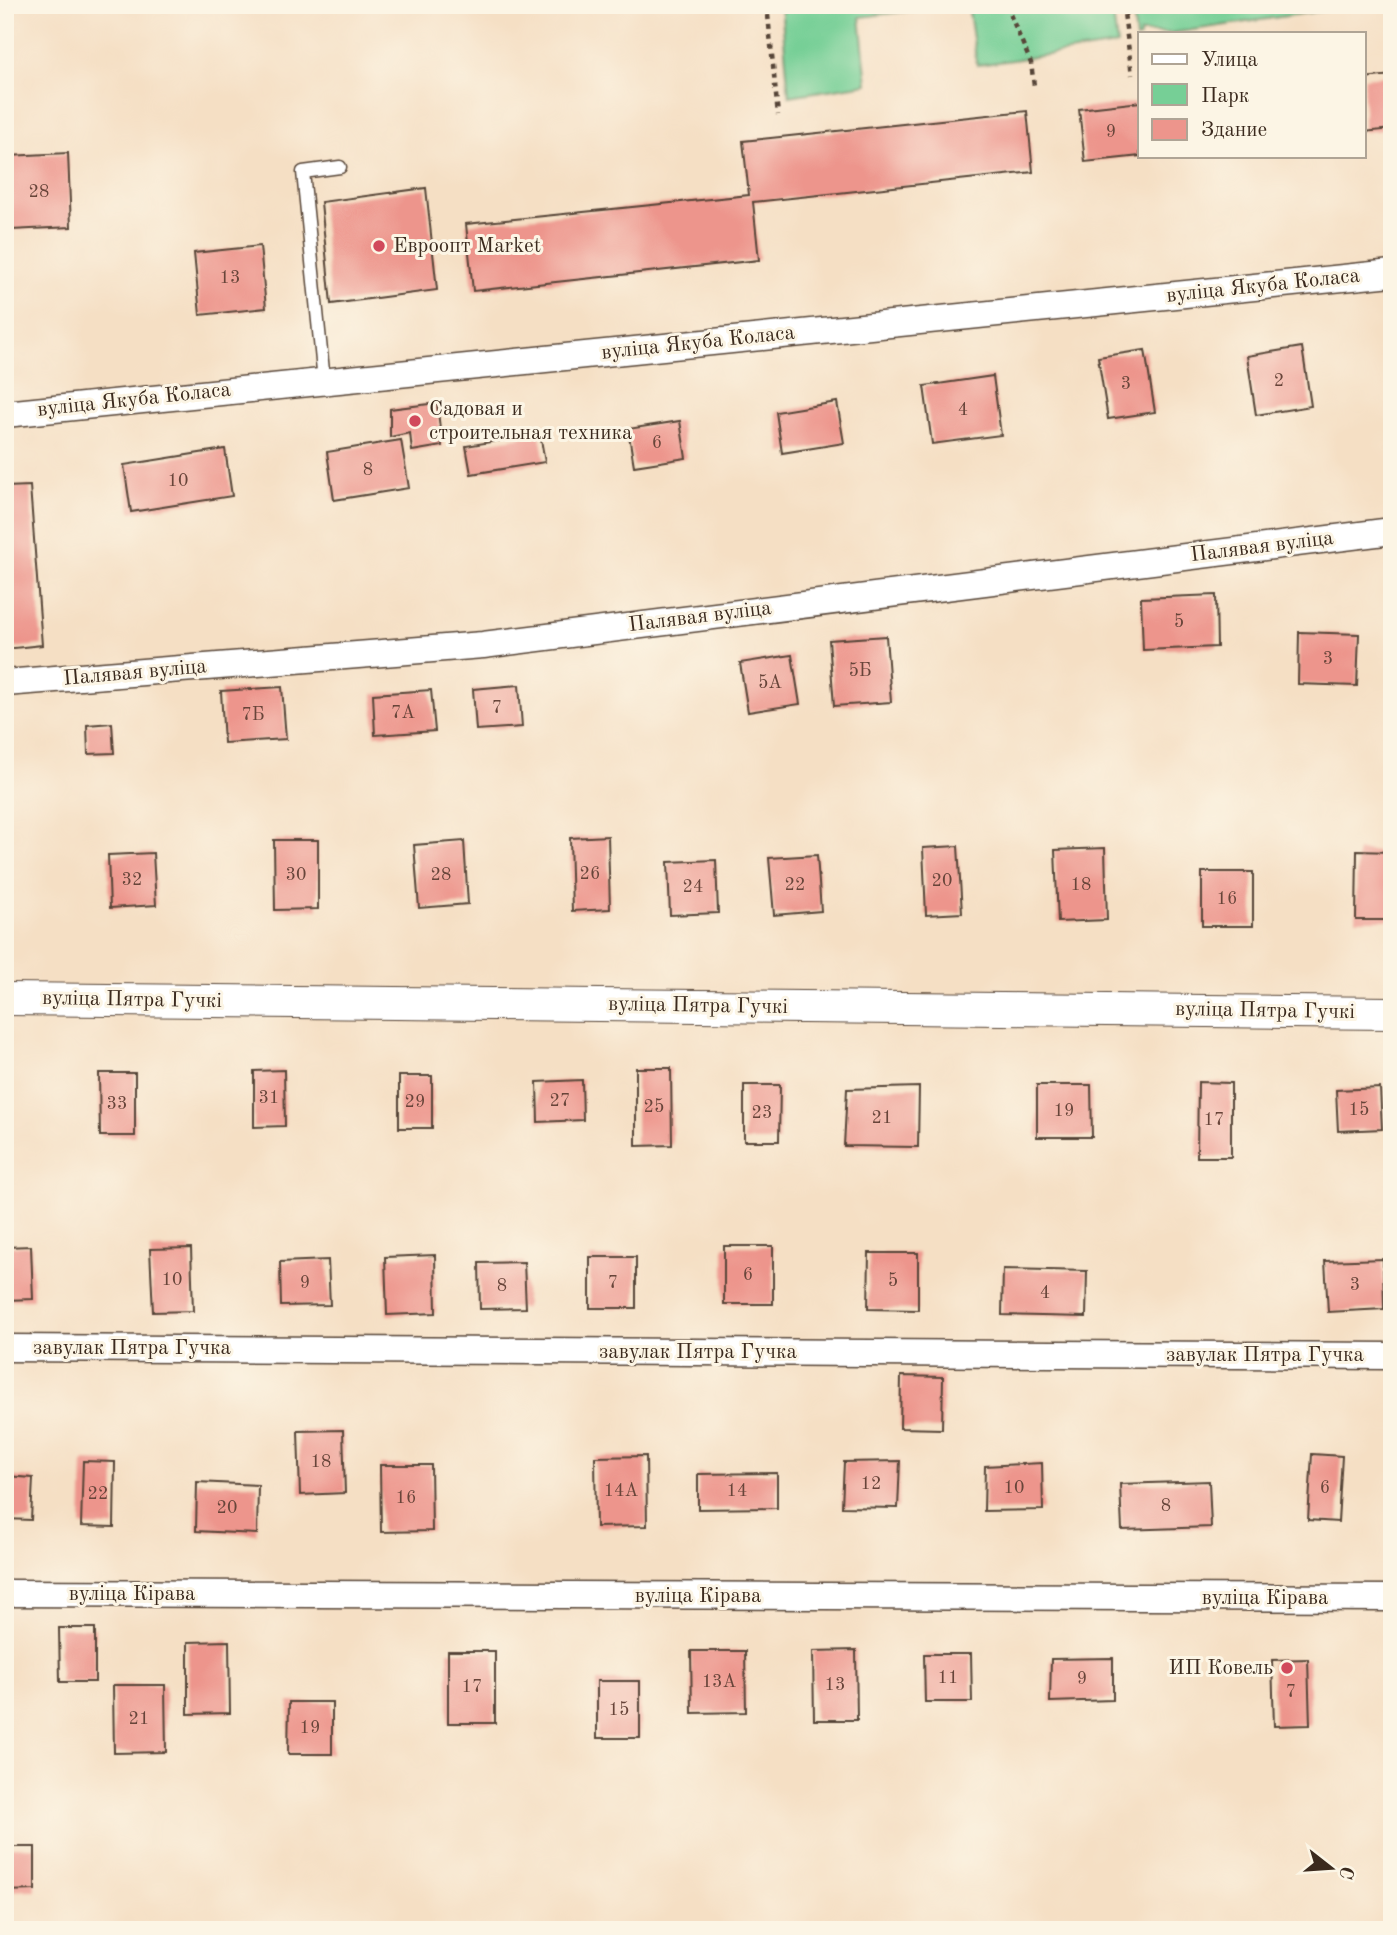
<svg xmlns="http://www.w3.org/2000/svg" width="1397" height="1935" viewBox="0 0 1397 1935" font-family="'Old Standard TT',serif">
<rect width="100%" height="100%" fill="#fcf5e5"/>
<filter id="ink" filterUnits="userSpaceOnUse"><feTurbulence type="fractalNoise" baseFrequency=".0143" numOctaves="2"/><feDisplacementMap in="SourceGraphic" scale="14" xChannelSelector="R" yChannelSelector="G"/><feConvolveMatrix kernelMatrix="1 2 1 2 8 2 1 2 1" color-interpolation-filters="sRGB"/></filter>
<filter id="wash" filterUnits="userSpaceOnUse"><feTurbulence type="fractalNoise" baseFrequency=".00686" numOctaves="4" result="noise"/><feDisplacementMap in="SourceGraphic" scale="28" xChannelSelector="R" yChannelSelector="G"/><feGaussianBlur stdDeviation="1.57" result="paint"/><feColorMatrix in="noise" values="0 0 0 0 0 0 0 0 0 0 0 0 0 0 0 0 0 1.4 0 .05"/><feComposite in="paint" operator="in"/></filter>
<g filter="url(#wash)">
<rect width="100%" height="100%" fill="#f5dfc4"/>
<g fill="#76cf96" stroke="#587c5a" stroke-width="2">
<path d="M781,5H957L860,17L867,84L789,96Z"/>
<path d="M968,5H1112L1117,45L977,65Z"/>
<path d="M1132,5H1362L1172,33H1140V38L1136,39Z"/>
</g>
<g id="blocks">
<g fill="#ed958c">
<path d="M1392,75V129L1364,132V78Z"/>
<path d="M1140,102V156L1085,162L1079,109Z"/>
<path d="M1027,111L1033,172L753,202L759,260L473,291L466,224L749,195L743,141Z"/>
<path d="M68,153L71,227L11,230L8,156Z"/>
<path d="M426,188L437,290L331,304L321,202Z"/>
<path d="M260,246L266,308L200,315L194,253Z"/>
<path d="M5,288H9L12,364H5Z"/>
<path d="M1302,347L1311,406L1256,415L1247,356Z"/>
<path d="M1145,350L1155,412L1108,419L1098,357Z"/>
<path d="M993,376L1001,435L932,444L924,386Z"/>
<path d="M837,402L844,443L782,453L776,412Z"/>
<path d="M437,403L442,446L412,451L410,433L390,437V409Z"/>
<path d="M680,421L686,458L634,466L628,429Z"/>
<path d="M540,434L545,462L471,474L466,446Z"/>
<path d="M401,440L409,488L334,500L327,452Z"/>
<path d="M225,449L232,496L131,512L124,465Z"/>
<path d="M30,486L42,645L5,649V487Z"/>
<path d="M1216,595L1217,647L1143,650L1141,598Z"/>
<path d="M1299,632L1359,634L1357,686L1298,684Z"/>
<path d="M886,636L891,702L834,706L829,640Z"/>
<path d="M792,655L800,704L748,712L740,663Z"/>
<path d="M519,685L522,727L476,730L473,689Z"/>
<path d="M282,687L286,739L224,743L221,691Z"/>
<path d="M431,690L435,731L375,735L373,694Z"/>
<path d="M112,723L114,753L88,754L87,725Z"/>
<path d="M608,836L610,909L572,911L570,838Z"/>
<path d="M274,840H318V909L275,910Z"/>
<path d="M464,841L468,904L419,908L414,845Z"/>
<path d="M958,846L962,913L926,915L923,848Z"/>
<path d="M1105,848L1107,920L1058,922L1055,850Z"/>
<path d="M1357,851L1392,852V920H1356Z"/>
<path d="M153,853L156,905L110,908L108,855Z"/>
<path d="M817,855L821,911L774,915L769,858Z"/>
<path d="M716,860L718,913L670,915L668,862Z"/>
<rect x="1202" y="872" width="51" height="54"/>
<path d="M636,1068H671L672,1145L636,1146Z"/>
<path d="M284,1070L285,1126L254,1127V1071Z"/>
<path d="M99,1073H135V1136H100Z"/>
<rect x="399" y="1076" width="33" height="52"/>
<path d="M582,1080L583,1120L538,1122L537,1082Z"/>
<path d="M1198,1082L1231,1083V1157H1197Z"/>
<path d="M744,1085H780L779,1141H744Z"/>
<path d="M1037,1085H1091L1092,1137H1037Z"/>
<path d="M919,1087L918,1147L844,1146L847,1089Z"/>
<path d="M1380,1088L1382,1129L1338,1131L1336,1090Z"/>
<path d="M31,1246L33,1299L5,1300V1247Z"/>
<rect x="724" y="1246" width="49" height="58"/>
<path d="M191,1248L193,1311L153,1312L150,1249Z"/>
<path d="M869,1253H918V1310L868,1309Z"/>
<path d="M435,1255L436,1313L387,1315L385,1257Z"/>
<rect x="590" y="1257" width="46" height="51"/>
<path d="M1383,1259L1384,1309L1328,1312L1325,1261Z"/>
<path d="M328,1260L330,1305L281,1306L280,1262Z"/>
<path d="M524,1262L526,1308L480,1309L479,1263Z"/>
<path d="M1003,1269L1087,1271L1086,1317L1002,1315Z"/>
<path d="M901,1376L943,1377L942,1429L900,1428Z"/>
<path d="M343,1430L345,1493L300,1495L298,1431Z"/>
<path d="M1312,1454L1342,1456L1338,1522L1308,1520Z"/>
<path d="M646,1456L647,1526L596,1527L595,1457Z"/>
<path d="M83,1461L115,1462L114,1527L81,1526Z"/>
<path d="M900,1461L898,1508L842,1507L844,1462Z"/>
<path d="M1042,1463L1043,1510L984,1511L985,1466Z"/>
<path d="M380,1465H431L432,1531L381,1532Z"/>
<path d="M777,1473V1508L698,1509V1474Z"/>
<path d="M5,1476L33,1478L31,1520L5,1519Z"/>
<path d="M1209,1481L1211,1527L1122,1530L1120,1484Z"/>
<path d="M197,1482L258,1485L257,1534L196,1531Z"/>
<path d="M59,1628H95V1682H60Z"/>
<path d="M229,1641L230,1713L188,1714V1642Z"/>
<path d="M856,1650L857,1720H814L813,1651Z"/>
<rect x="448" y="1651" width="47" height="72"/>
<path d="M691,1651H745L746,1712L692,1713Z"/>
<path d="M924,1654H971L972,1702H925Z"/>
<path d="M1113,1658V1700L1050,1702L1051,1659Z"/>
<path d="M1308,1659L1310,1725L1274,1726L1272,1660Z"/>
<rect x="597" y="1681" width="43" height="57"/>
<path d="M113,1685H165L166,1752L114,1753Z"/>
<path d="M289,1702H332V1754H288Z"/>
<path d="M5,1847H35V1890L5,1891Z"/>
</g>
</g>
</g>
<g filter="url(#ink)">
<use href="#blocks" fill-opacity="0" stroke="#574537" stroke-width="2"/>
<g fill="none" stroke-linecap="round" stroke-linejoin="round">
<g stroke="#574537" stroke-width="15">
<path id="service" d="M324,381L303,172L340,167"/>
</g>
<g stroke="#574537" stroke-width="29">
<g id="minor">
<path d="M5,414L1392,273"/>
<path d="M5,683L483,645L1392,531"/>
<path d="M5,1348L1392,1356"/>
<path d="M5,1593L1392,1598"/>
</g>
</g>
<g stroke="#574537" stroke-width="34">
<path id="tertiary" d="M5,999L1392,1013"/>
</g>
<g stroke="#574537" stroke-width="4.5" stroke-dasharray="5 5" stroke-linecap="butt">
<path d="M767,5L778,115"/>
<path d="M1006,5L1031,63L1034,86"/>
<path d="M1123,5L1132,75"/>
<path d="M1125,14L1141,5"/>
</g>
<use href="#service" stroke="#fff" stroke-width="12"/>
<use href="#minor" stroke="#fff" stroke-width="26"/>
<use href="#tertiary" stroke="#fff" stroke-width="32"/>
</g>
</g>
<g fill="#d1495b" stroke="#fcf5e5" stroke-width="2.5">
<circle cx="379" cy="246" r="7"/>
<circle cx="415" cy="421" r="7"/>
<circle cx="1287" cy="1668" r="7"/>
</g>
<g text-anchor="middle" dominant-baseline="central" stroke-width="6" stroke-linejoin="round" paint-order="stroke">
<g font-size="18" fill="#68453a">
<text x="1111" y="132">9</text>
<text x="39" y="192">28</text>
<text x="230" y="278">13</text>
<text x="1279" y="381">2</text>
<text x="1126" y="384">3</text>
<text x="963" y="410">4</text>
<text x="657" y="443">6</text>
<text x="368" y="470">8</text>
<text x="178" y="481">10</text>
<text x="1179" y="622">5</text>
<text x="1328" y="659">3</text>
<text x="860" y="671">5Б</text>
<text x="770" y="683">5А</text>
<text x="497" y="708">7</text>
<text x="403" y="713">7А</text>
<text x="253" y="715">7Б</text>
<text x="590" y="874">26</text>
<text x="296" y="875">30</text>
<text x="441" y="875">28</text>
<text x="132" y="880">32</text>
<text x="942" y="881">20</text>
<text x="795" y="885">22</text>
<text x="1081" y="885">18</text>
<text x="693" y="887">24</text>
<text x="1227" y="899">16</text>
<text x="269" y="1098">31</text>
<text x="560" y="1101">27</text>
<text x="415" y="1102">29</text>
<text x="117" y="1104">33</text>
<text x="654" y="1107">25</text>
<text x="1359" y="1110">15</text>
<text x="1064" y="1111">19</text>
<text x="762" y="1113">23</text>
<text x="882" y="1118">21</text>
<text x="1214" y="1120">17</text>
<text x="748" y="1275">6</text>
<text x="172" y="1280">10</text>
<text x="893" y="1281">5</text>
<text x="305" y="1283">9</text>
<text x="613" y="1283">7</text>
<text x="1355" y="1285">3</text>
<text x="502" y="1286">8</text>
<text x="1045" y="1293">4</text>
<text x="321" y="1462">18</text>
<text x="871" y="1484">12</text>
<text x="1014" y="1488">10</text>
<text x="1325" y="1488">6</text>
<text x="621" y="1491">14А</text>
<text x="737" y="1491">14</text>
<text x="98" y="1494">22</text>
<text x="406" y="1498">16</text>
<text x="1166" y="1506">8</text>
<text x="227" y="1508">20</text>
<text x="948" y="1678">11</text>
<text x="1082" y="1679">9</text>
<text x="719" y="1682">13А</text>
<text x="835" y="1685">13</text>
<text x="472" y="1687">17</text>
<text x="1291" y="1692">7</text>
<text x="619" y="1710">15</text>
<text x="139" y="1719">21</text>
<text x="310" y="1728">19</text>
</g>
<g font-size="21" fill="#3b2a1e" stroke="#fcf5e5" text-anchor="start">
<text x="393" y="246">Евроопт Market</text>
<text x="429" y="409">Садовая и<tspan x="429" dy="24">строительная техника</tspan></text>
<text x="1273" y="1668" text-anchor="end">ИП Ковель</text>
</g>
<g font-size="21" fill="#3b2a1e" stroke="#fcf5e5">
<text transform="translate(1263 286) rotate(-6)">вуліца Якуба Коласа</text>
<text transform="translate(698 343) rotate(-6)">вуліца Якуба Коласа</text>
<text transform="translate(134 400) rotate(-6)">вуліца Якуба Коласа</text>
<text transform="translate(1262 547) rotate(-7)">Палявая вуліца</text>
<text transform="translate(700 617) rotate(-7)">Палявая вуліца</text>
<text transform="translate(135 673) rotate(-5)">Палявая вуліца</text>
<text transform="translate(132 1000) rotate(1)">вуліца Пятра Гучкі</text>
<text transform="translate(698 1006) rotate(1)">вуліца Пятра Гучкі</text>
<text transform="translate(1265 1011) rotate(1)">вуліца Пятра Гучкі</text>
<text x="132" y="1348">завулак Пятра Гучка</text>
<text x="698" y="1352">завулак Пятра Гучка</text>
<text x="1265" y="1355">завулак Пятра Гучка</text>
<text x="132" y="1594">вуліца Кірава</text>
<text x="698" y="1596">вуліца Кірава</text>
<text x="1265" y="1598">вуліца Кірава</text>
</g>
</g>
<rect width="1397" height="1935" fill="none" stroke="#fcf5e5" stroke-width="28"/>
<rect x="1138" y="32" width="228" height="126" fill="#fcf5e5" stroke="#afa495" stroke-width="2"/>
<rect x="1152" y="54" width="35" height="10" fill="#ffffff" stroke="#afa495" stroke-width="2"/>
<text x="1201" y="66" font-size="21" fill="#3b2a1e">Улица</text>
<rect x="1152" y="84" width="35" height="21" fill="#76cf96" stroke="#afa495" stroke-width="2"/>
<text x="1201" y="102" font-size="21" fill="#3b2a1e">Парк</text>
<rect x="1152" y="119" width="35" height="21" fill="#ed958c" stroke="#afa495" stroke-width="2"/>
<text x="1201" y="136" font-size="21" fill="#3b2a1e">Здание</text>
<g transform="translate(1331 1868) rotate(107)" stroke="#fcf5e5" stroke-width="5" paint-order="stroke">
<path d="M0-5L12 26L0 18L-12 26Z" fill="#3b2a1e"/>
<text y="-10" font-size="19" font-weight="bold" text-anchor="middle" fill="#3b2a1e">С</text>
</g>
</svg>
